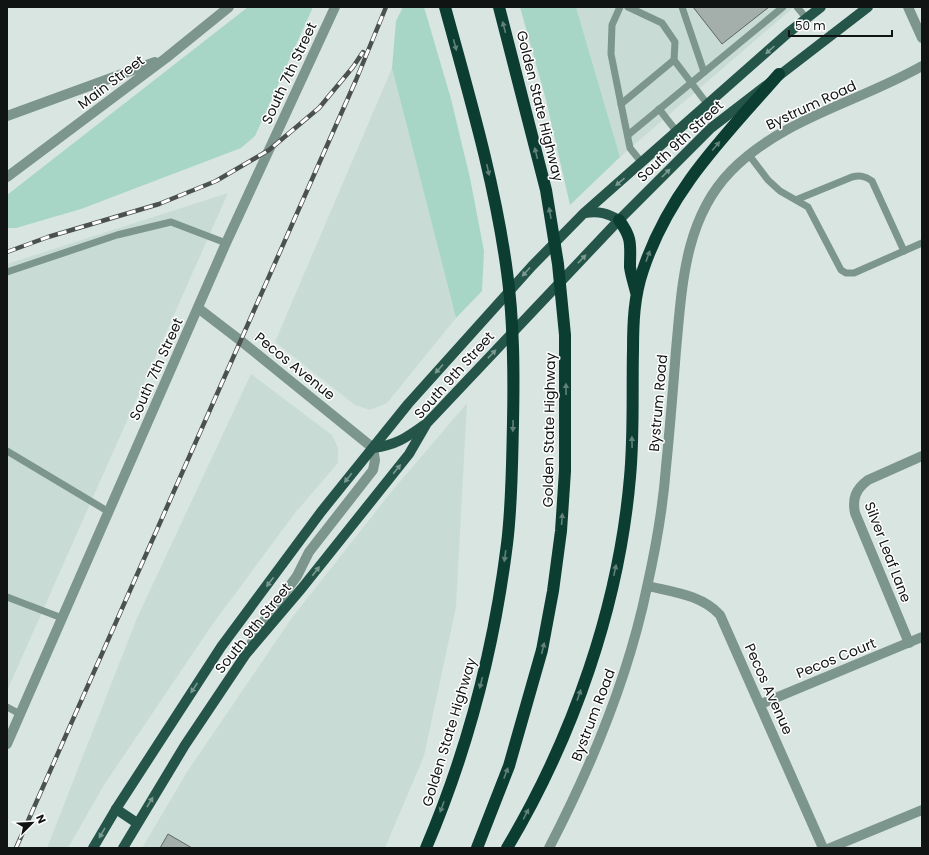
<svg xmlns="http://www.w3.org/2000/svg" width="929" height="855" viewBox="0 0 929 855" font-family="Poppins,sans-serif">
<rect width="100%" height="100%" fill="#d9e5e1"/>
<g fill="#c8dcd5">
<path d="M576,7H794L620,157Z"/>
<path d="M392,68L456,318L387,403L370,410L355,405L275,342Z"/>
<path d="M228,193L7,691V264Z"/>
<path d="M251,374L332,435L338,448V463L295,513L212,625L104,785L68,848H47L137,618Z"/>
<path d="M467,403L456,607L424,756L385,848H142L187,772L291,619L392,491Z"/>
</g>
<g fill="#a7d6c7">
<path d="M248,7H313L255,136L241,148L81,209L16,228H7V195Z"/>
<path d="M403,7H424L451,99L470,178L484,251L482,291L456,318L392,68L396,21Z"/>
<path d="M520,7H576L620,157L570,205L546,100Z"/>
</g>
<g fill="#a4afac" stroke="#5e6764">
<path d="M693,7H769L722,44Z"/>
<path d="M168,834L192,848H160Z"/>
</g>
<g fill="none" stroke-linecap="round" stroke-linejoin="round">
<g stroke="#7c958d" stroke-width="7">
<path d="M620,7L612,25L611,54L621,104"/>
<path d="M628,7L662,23L675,42L674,60"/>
<path d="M682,7L704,72"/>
<path d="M797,7L807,19"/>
<path d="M659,109L677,132"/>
<path d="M628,135L783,7"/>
<path d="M749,155L768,180L780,191L808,207L841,270L846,273H854L922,243"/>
<path d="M642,163L630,148L621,104L674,60L708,105"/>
<path d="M798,199L852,177C860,175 865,176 872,181L904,251"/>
<path d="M7,272L117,235L171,222L226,243"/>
<path d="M7,451L109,512"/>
<path d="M7,597L62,618"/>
<path d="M7,707L20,714"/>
</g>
<g stroke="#7c958d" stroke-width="10">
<path d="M908,7L922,38"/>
<path d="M7,116L155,62"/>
<path d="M7,177L166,58L229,7"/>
<path d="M648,586C673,592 702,595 720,615L823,848"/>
<path d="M909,643L855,513C852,498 856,489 868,480L922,456"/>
<path d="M761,704L922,637"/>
<path d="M830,848L922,810"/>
</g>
<g stroke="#7c958d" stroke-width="10">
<path d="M198,308L241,341L373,448L375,460L373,470L309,552L297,576L261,625L250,646"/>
<path d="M7,744L226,243L335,7"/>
<path d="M549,848C592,765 628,679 647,587C656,547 663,507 666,467C670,428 673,389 676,350C682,287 684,219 731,171C783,118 859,102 922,66"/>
</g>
<g stroke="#245548" stroke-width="10">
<path d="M585,213C599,211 607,213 619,220"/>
<path d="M373,448C396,445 406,438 424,425"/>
<path d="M116,809L137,823"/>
<path d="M93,848L116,809L221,647L321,512L408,404L532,266L584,213L788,33L821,7"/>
<path d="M123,848L185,745L246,654L302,588L409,454L427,423L619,220L711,128L868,7"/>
</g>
<g stroke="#0c3d31" stroke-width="12">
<path d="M619,220C633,239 630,245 630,267C631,275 634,284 636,292"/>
<path d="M426,848C467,752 494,648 507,544C512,504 512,463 513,423C514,373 514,322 507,272C495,182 469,95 445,7"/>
<path d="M477,848L509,766L542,650L553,591L561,531L565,471V335L558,264L546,190L499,7"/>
<path d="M507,848C573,737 619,606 630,477C634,435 632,392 633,350C633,323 634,296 643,270C670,189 724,137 779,74"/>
</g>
<g stroke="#4b514f" stroke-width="4.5">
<g id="rail">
<path d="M7,252L48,237L159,204L216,181L269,150L319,108L353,67L363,52"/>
<path d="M16,848L356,80L386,7"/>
</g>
</g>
<use href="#rail" stroke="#fff" stroke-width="3" stroke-dasharray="9" stroke-linecap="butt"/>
</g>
<defs><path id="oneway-solid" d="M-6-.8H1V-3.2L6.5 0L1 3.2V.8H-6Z"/></defs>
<g fill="#618179">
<use href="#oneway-solid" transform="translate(504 27) rotate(-104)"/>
<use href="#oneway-solid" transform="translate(455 45) rotate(75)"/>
<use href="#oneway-solid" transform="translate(716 146) rotate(-49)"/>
<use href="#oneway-solid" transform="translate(536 153) rotate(-104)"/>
<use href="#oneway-solid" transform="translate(488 170) rotate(78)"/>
<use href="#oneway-solid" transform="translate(550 213) rotate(-100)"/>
<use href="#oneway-solid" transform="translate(648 256) rotate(-70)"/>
<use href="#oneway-solid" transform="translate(566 389) rotate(-91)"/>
<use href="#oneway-solid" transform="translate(513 426) rotate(91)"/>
<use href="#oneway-solid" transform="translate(632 442) rotate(-91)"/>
<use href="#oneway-solid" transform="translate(562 519) rotate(-86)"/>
<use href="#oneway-solid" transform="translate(505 556) rotate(98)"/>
<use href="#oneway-solid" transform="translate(615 570) rotate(-78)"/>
<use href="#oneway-solid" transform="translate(543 648) rotate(-77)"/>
<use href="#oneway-solid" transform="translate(481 683) rotate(104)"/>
<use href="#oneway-solid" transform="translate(579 695) rotate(-71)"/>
<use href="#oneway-solid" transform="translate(506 773) rotate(-69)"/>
<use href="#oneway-solid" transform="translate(442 807) rotate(110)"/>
<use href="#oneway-solid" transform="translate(526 814) rotate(-63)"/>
</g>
<g fill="#7c9991">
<use href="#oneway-solid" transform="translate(770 50) rotate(138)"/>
<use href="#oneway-solid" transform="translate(666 173) rotate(-45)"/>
<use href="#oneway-solid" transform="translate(620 182) rotate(139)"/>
<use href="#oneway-solid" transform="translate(582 259) rotate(-46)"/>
<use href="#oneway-solid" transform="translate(526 272) rotate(132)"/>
<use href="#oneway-solid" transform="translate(492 354) rotate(-46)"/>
<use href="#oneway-solid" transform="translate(439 369) rotate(132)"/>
<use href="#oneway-solid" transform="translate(397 469) rotate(-51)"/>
<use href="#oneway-solid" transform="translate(348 478) rotate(129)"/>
<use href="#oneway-solid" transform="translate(316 571) rotate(-52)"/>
<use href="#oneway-solid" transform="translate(270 582) rotate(127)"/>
<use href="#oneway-solid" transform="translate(194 688) rotate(124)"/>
<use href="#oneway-solid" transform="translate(150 802) rotate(-59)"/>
<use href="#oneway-solid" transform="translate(102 833) rotate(120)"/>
</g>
<g text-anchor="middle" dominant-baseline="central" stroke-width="3" stroke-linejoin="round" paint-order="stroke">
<g font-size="14" fill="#101413" stroke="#fff">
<text transform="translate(289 73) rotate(-65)">South 7th Street</text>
<text transform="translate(111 82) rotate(-37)">Main Street</text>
<text transform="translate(811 105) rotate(-25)">Bystrum Road</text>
<text transform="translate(540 106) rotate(76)">Golden State Highway</text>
<text transform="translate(680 141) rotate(-43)">South 9th Street</text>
<text transform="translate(295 366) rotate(39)">Pecos Avenue</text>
<text transform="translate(156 369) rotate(-66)">South 7th Street</text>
<text transform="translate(454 375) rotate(-48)">South 9th Street</text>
<text transform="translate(658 403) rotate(-85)">Bystrum Road</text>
<text transform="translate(549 430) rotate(-89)">Golden State Highway</text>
<text transform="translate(888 552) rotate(69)">Silver Leaf Lane</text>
<text transform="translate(253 628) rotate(-51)">South 9th Street</text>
<text transform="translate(836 658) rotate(-22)">Pecos Court</text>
<text transform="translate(769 689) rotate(66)">Pecos Avenue</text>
<text transform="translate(593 715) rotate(-69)">Bystrum Road</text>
<text transform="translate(449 732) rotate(-73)">Golden State Highway</text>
</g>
</g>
<rect width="929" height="855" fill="none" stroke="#101413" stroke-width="16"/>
<g transform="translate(32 823) rotate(66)" stroke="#ffffff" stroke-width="3" paint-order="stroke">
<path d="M0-3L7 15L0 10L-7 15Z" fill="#101413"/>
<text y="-6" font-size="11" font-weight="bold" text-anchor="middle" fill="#101413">N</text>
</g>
<path d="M789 30v6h103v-6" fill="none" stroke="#101413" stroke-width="2"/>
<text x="795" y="30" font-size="12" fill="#101413" stroke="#ffffff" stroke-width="3" paint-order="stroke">50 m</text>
</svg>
